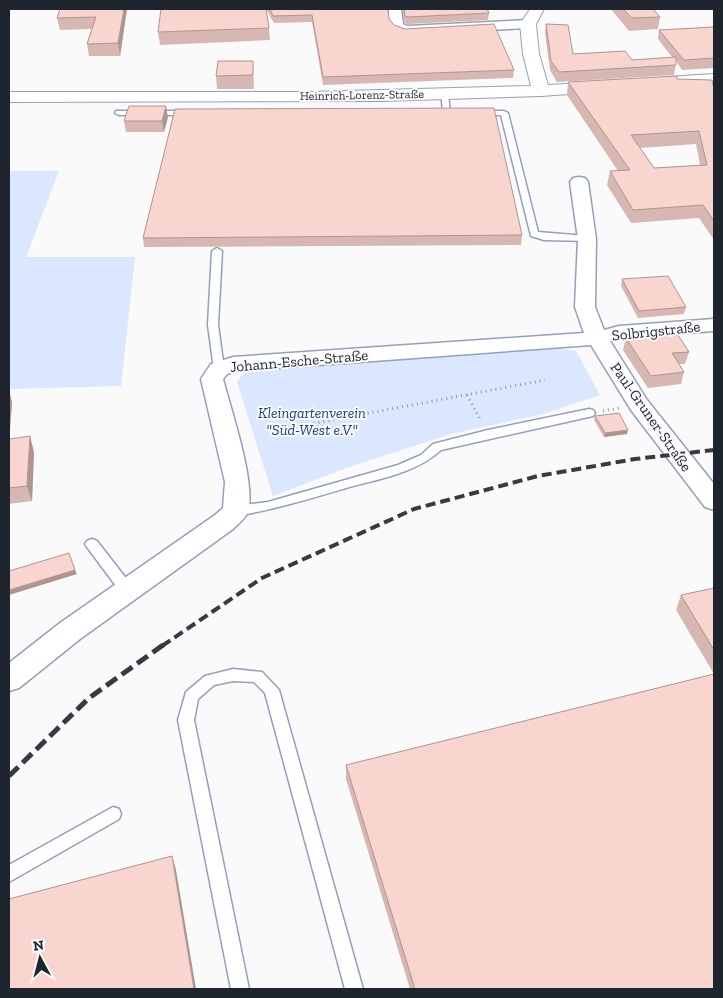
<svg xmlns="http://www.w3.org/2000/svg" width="723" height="998" viewBox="0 0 723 998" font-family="'Zilla Slab',serif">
<rect width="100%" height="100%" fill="#fafafa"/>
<g fill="#dae7ff">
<path d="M9,171H59L26,257H135L121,386L9,389Z"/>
<path d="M554,348L576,351L600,395L543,414L451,434L352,466L273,496L237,382L243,374L257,368Z"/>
</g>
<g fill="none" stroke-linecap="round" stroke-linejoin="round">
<g stroke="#92a1bb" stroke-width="3">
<g id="service">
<path d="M441,92L448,94L450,114L443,112Z"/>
<path d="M116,111H191L195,113L191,115H119L115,113Z"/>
<path d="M476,111H504L508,113L538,232L587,236L592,239L590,241L544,240L531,236L501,115H479L475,113Z"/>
<path d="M217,248L222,251L218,325L224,369L219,372L214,369L208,325L212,251Z"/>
<path d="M589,409L593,410L595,413L593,416L441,450C416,473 379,479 346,488C309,499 273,510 235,516L231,514L229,511L231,508L235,506L268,502L398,465L421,455L433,444L437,443L488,430Z"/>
<path d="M92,539L97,541L132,586L134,590L132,594L127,595L122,594L87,547L85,544L87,541Z"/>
<path d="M233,669L262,672L279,690L363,989H345L265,693L254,682L233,681L214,685L198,699L194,720L249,989H231L178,720L186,692L205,676Z"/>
<path d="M113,807L119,809L121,814L119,819L9,882V865Z"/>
</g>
</g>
<g stroke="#92a1bb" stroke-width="3">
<g id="minor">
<path d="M389,9H401L403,24L407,26L528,20L535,24L528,28L405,34C388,30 389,25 389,9Z"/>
<path d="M579,177L585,178L588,182L596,239L595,307L604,330L619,326L714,319V331L620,338L610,341L647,400L714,484V510L705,507L631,410L591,345L236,371L227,374L223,379C231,410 256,483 248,511C246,518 238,524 233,529L80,639L19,688L9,691V663L60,623L215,515L223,508L225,482L201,379L211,364L233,357L584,333L575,307L578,239L570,182L573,178Z"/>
</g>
</g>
<g stroke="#92a1bb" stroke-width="2">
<g id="tertiary">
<path d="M530,9H544L536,24L539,54L548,85L605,82L611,83L613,87L611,91L541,96L382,101L9,102V92H307L531,86L523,54L520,24Z"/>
<path d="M714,74V84L668,87L662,86L660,82L662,78L668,77Z"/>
</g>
</g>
<g stroke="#95989d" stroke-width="3" stroke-dasharray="1 4" stroke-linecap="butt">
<path d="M467,395L481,421"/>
<path d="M603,411L619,408"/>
<path d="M289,428L545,380"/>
</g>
<use href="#service" fill="#fff" fill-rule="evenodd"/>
<use href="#minor" fill="#fff" fill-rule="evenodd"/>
<use href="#tertiary" fill="#fff" fill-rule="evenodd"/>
<path stroke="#353a43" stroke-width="4" stroke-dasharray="10 5" stroke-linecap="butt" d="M162,646L262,578L414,509L538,476L635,459L714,450"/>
<path stroke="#353a43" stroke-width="5" stroke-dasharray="13 6" stroke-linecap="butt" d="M9,776L89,698L163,645"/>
</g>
<g fill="#d6b7b2" fill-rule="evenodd">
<path d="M60,9H127L120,56H89L87,44L92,29L60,30L57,18Z"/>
<path d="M266,9H388L389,19L394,25L514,70L513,78L323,85L312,22L274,23Z"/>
<path d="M402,9H487L489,13L488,20L407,24L405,23Z"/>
<path d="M611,9H653L660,17L658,29L629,31Z"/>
<path d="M546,24L573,54L632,60L672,57L658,39L659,30L714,27V68L682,70L676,61L674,75L557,82L550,70L545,33Z"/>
<path d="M269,28L270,40L160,45L158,32Z"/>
<path d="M253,61L254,89H217L216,76Z"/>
<path d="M677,79L714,89V240L699,218L631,223L607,185L610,171H618L567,95L568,82ZM696,144L700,165L654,168L640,148Z"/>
<path d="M168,117L164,132H126L124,121Z"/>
<path d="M522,235L521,245L144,247L143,238Z"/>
<path d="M622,279L686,307L684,314L638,318L621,286Z"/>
<path d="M626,338L689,352L685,364H679L684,372L681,384L648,388L623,350Z"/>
<path d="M9,391L12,402L9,439L34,452L32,501L9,504Z"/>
<path d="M595,416L627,434L604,437L594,420Z"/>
<path d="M714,588V989H410L346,779V765L714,674L676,610L681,595Z"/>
</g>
<g fill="#ae9591">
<path d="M124,9H127L120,56L118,43Z"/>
<path d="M166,106L168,117L164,132L162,121Z"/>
<path d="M9,391L12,402L9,441Z"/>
<path d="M628,430L627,434L604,437L605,433Z"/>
<path d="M30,436L34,452L32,501L27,486Z"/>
<path d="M75,570L77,574L9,595V590Z"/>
<path d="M172,856L176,870L196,989H194Z"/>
</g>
<g fill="#f9d5cf" stroke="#ae9591" fill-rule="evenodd">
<path d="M60,9H124L118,43L87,44L96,17L57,18Z"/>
<path d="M161,9H266L269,28L158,32Z"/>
<path d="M270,9H388L389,19L394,25L405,29L494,24L514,70L323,77L312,15L273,16Z"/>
<path d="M404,9H487L489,13L408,17L405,16Z"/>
<path d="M623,9H653L660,17L632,18Z"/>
<path d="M546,24L568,25L573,54L625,51L632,60L676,57V65L559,72L551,61Z"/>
<path d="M714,27V58L684,60L659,30Z"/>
<path d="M218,61H253V75L216,76Z"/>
<path d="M677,76V79L712,80L714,89V221L703,205L633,210L610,171L630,170L568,82ZM699,131L707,165L654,168L631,135Z"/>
<path d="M129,106H166L162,121H124Z"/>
<path d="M494,108L522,235L143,238L175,109Z"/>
<path d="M668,276L686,307L639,311L622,279Z"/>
<path d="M678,335L689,352L672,353L684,372L651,376L626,338Z"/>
<path d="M619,413L628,430L605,433L595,416Z"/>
<path d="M30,436L27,486L9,488V439Z"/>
<path d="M69,553L75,570L9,590V571Z"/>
<path d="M714,588V650L681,595Z"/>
<path d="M714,674V989H415L346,765Z"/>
<path d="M172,856L194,989H9V899Z"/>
</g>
<g text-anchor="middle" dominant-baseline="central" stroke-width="4" stroke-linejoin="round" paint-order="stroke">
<g font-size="12" fill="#1f252f" stroke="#fafafa">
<text transform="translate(362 95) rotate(-1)">Heinrich-Lorenz-Straße</text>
</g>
<g font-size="15" fill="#1f252f" stroke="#fafafa">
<text transform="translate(656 331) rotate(-6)">Solbrigstraße</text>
<text transform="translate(299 361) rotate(-5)">Johann-Esche-Straße</text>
<text transform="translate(651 417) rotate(55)">Paul-Gruner-Straße</text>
</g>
<g font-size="15" font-style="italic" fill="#153f8b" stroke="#fafafa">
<text x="312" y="413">Kleingartenverein<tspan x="312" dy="17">"Süd-West e.V."</tspan></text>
</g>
</g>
<rect width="723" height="998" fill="none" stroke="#1f252f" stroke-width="20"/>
<g transform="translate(40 958) rotate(353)" stroke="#fafafa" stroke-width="4" paint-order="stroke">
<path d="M0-4L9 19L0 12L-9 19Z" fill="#1f252f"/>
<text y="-8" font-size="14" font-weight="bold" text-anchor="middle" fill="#1f252f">N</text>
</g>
</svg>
